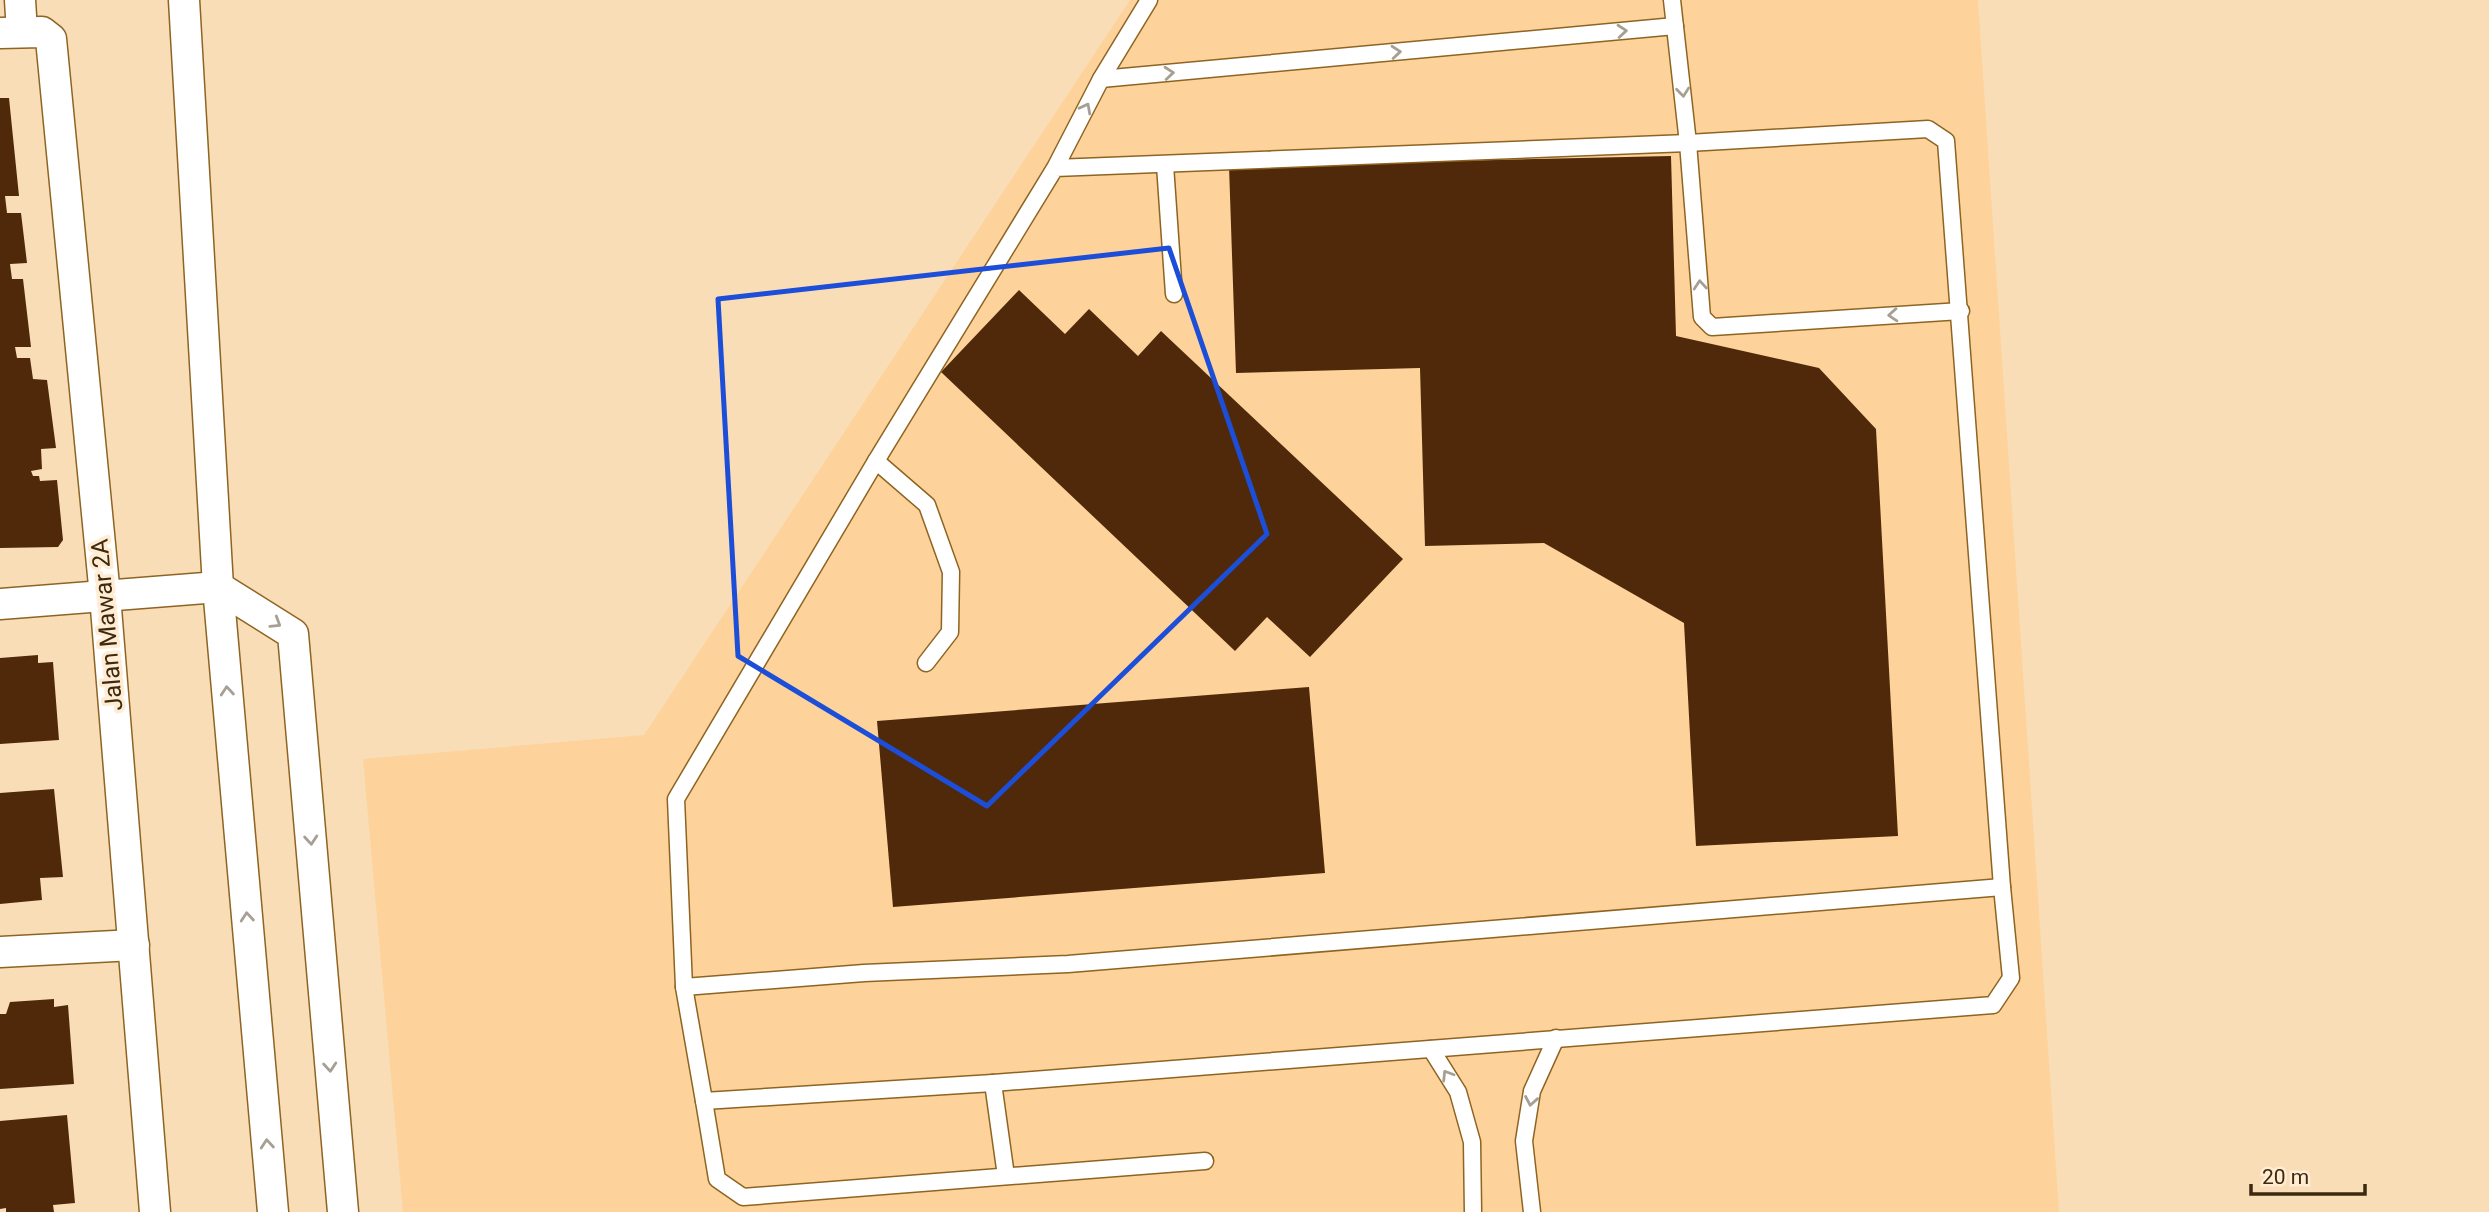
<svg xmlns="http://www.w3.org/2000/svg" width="2489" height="1212" viewBox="0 0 2489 1212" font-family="Roboto,sans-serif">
<rect width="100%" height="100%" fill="#f9ddb7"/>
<path fill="#fdd39b" d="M1130,0H1978L2059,1212H403L363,759L644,735Z"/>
<g fill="#50290a">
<path d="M0,98H9L19,196H5L7,213H21L27,263L10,264L12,279H23L31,347H15L17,358H30L33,379L47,380L56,448L41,449L42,469L31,471L33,476H39L40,481L57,480L63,540L58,547L0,548Z"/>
<path d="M1671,156L1676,336L1819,368L1876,429L1898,836L1696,846L1684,623L1544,543L1425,546L1420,368L1236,373L1229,166Z"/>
<path d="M1019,290L1065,334L1089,309L1138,356L1161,331L1403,559L1310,657L1267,617L1235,651L941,372Z"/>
<path d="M38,655V663L53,662L59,740L0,744V658Z"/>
<path d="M1309,687L1325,873L893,907L877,721Z"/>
<path d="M54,789L63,877L40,878L42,900L0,904V793Z"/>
<path d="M54,999V1007L68,1005L74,1084L0,1089V1014H6L10,1002Z"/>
<path d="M67,1115L75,1203L53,1205L54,1212H6V1208L0,1209V1121Z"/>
</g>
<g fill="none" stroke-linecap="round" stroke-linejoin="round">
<g stroke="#8e6422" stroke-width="19">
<g id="lane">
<path d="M1672,0L1688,143L1702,317L1712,327L1961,311"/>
<path d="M1101,79L1675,26"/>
<path d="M1165,165L1174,294"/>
<path d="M1055,168L1688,143L1928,129L1946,141L2002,887L2011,978L1993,1005L993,1083L704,1101L684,987L676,799L876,461L1055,168L1101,79L1149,0"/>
<path d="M876,461L927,505L951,572L950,632L926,663"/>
<path d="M684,987L864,973L1068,964L2002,887"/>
<path d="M1431,1049L1458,1092L1472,1142L1473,1212"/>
<path d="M993,1083L1006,1176"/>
<path d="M704,1101L717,1179L743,1197L1205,1161"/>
<path d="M1532,1212L1524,1141L1532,1091L1556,1038"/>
</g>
</g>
<g stroke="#8e6422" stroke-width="33">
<g id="street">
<path d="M20,0L22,32"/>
<path d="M184,0L218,587L273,1212"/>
<path d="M0,33L42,32L51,39L105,596L155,1212"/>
<path d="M218,587L293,634L343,1212"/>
<path d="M0,604L218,587"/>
<path d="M0,952L134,945"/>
</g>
</g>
<use href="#lane" stroke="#fff" stroke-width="16"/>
<use href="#street" stroke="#fff" stroke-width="30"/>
</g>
<defs><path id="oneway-chevron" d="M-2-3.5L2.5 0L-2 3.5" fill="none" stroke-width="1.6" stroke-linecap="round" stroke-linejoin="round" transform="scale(1.75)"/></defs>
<g stroke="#a79f93">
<use href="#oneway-chevron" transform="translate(1622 31) rotate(-5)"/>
<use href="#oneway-chevron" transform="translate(1396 52) rotate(-5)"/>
<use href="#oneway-chevron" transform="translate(1169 73) rotate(-5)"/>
<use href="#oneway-chevron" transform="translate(1683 92) rotate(84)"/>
<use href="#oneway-chevron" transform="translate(1086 108) rotate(-62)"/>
<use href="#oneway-chevron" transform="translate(1700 285) rotate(-95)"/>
<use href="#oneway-chevron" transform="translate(1893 315) rotate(176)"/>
<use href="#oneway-chevron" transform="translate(276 623) rotate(32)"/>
<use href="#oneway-chevron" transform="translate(227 691) rotate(-95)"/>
<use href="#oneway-chevron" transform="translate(311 840) rotate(85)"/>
<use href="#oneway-chevron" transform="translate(247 917) rotate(-95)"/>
<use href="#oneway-chevron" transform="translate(330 1067) rotate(85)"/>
<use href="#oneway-chevron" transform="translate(1447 1075) rotate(-122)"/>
<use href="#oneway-chevron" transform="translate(1531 1101) rotate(100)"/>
<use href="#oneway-chevron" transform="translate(267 1144) rotate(-95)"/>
</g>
<path fill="none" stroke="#1d4ed8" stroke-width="5" stroke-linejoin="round" d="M1169,248L1267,534L987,806L738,656L718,299Z"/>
<g text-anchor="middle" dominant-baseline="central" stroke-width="7" stroke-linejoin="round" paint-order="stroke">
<g font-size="24" fill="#3c290f" stroke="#ffecd3">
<text transform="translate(107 625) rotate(-95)">Jalan Mawar 2A</text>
</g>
</g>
<path d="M2251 1184v10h114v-10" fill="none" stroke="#3c290f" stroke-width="3.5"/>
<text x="2262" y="1184" font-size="21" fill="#3c290f" stroke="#ffecd3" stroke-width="5" paint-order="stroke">20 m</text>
</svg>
